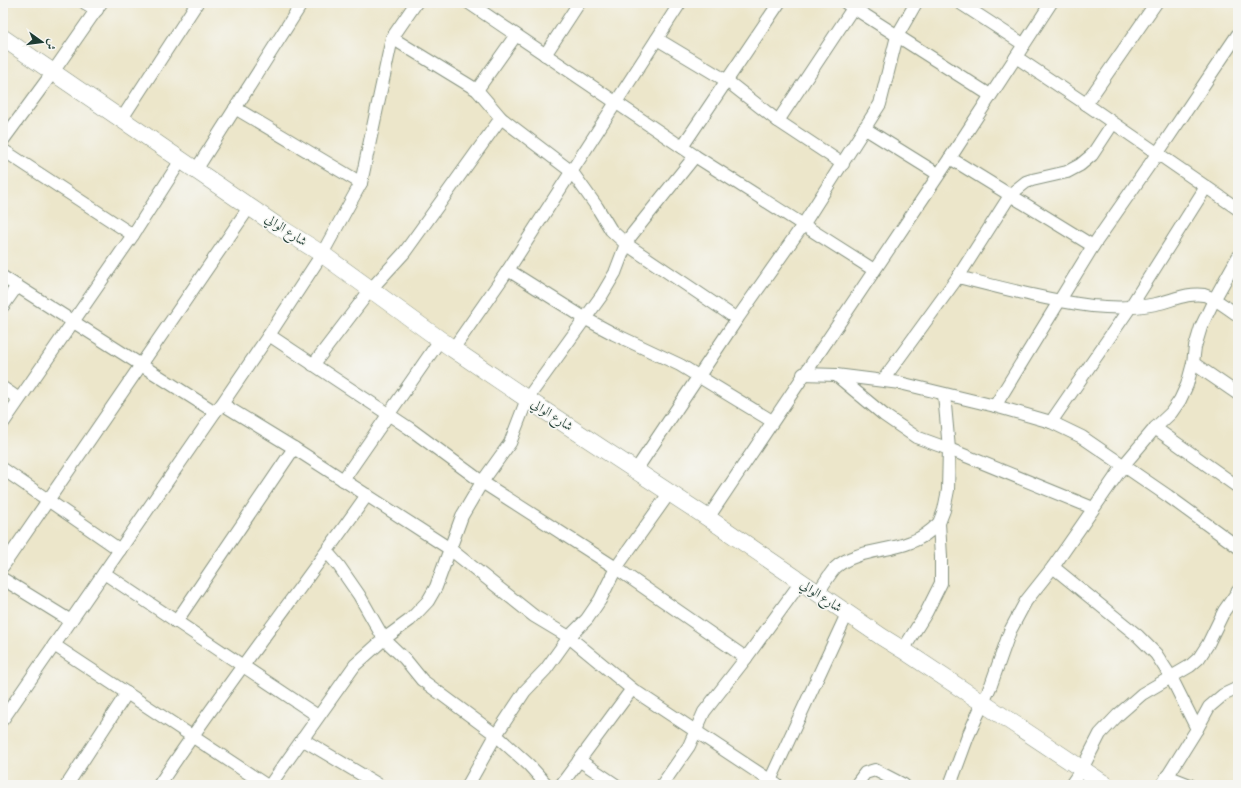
<svg xmlns="http://www.w3.org/2000/svg" width="1241" height="788" viewBox="0 0 1241 788" font-family="'IM FELL Double Pica',Amiri,serif">
<rect width="100%" height="100%" fill="#f6f6f2"/>
<filter id="ink" filterUnits="userSpaceOnUse"><feTurbulence type="fractalNoise" baseFrequency=".025" numOctaves="2"/><feDisplacementMap in="SourceGraphic" scale="8" xChannelSelector="R" yChannelSelector="G"/><feConvolveMatrix kernelMatrix="1 2 1 2 8 2 1 2 1" color-interpolation-filters="sRGB"/></filter>
<filter id="wash" filterUnits="userSpaceOnUse"><feTurbulence type="fractalNoise" baseFrequency=".012" numOctaves="4" result="noise"/><feDisplacementMap in="SourceGraphic" scale="16" xChannelSelector="R" yChannelSelector="G"/><feGaussianBlur stdDeviation="0.9" result="paint"/><feColorMatrix in="noise" values="0 0 0 0 0 0 0 0 0 0 0 0 0 0 0 0 0 1.4 0 .05"/><feComposite in="paint" operator="in"/></filter>
<g filter="url(#wash)">
<rect width="100%" height="100%" fill="#ece6ca"/>
</g>
<g filter="url(#ink)">
<g fill="none" stroke-linecap="round" stroke-linejoin="round">
<g stroke="#86927f" stroke-width="14">
<g id="street">
<path d="M85,3L97,10"/>
<path d="M469,3L695,156L874,270"/>
<path d="M846,3L990,95"/>
<path d="M960,3L1023,44"/>
<path d="M392,38L477,90L501,118L572,172L597,207L611,230L626,244L737,319"/>
<path d="M657,39L727,81L778,121L843,164"/>
<path d="M545,55L579,3"/>
<path d="M1016,57L1086,104L1238,209"/>
<path d="M477,90L516,35"/>
<path d="M1086,104L1156,3"/>
<path d="M235,108L361,183"/>
<path d="M121,120L197,3"/>
<path d="M778,121L853,8"/>
<path d="M864,128L938,174"/>
<path d="M3,140L53,72L101,3"/>
<path d="M682,147L779,3"/>
<path d="M3,150L133,235"/>
<path d="M950,158L1093,246"/>
<path d="M196,170L302,3"/>
<path d="M508,270L586,319L614,334L680,365L772,421"/>
<path d="M3,277L215,412"/>
<path d="M958,277C1002,288 1047,300 1092,306C1112,308 1136,308 1156,304C1171,301 1188,292 1204,295C1216,298 1228,309 1238,315"/>
<path d="M3,306L17,286"/>
<path d="M269,335L409,428L482,482L616,568L746,658"/>
<path d="M453,349L508,270L680,3"/>
<path d="M1193,363L1238,394"/>
<path d="M313,365L371,289L404,253L501,118"/>
<path d="M803,374L836,375L900,383L995,406L1051,422L1082,437L1168,496L1238,547"/>
<path d="M836,375L884,415L916,437L949,449L1093,508"/>
<path d="M883,380L958,277L1011,194L1026,182L1032,180L1067,172L1080,165L1092,155L1113,123"/>
<path d="M3,388L19,399"/>
<path d="M222,404L294,448L450,549L534,616L569,637L632,689L777,785"/>
<path d="M995,406L1093,246L1157,154L1238,34"/>
<path d="M1051,422L1131,306L1206,187"/>
<path d="M3,423L133,235L181,160"/>
<path d="M1155,428L1238,487"/>
<path d="M3,469L120,550"/>
<path d="M636,470L737,319L803,225L880,104L897,36L916,3"/>
<path d="M343,480L440,340"/>
<path d="M708,518L950,158L1051,3"/>
<path d="M327,552L339,566L359,595L384,639L405,659L422,680L496,735L529,765L547,785"/>
<path d="M3,566L250,206"/>
<path d="M1053,567L1138,636L1156,654L1171,677L1197,729"/>
<path d="M104,573L318,716"/>
<path d="M3,579L71,621"/>
<path d="M818,593C823,585 829,575 835,568C854,550 888,552 911,542C922,538 931,531 939,523"/>
<path d="M176,622L294,448"/>
<path d="M54,645L266,785"/>
<path d="M903,650L926,613L941,583V557L939,523L944,510L948,490L949,449L944,394"/>
<path d="M3,719L215,412L222,404L269,335L322,254L361,183L392,38L416,3"/>
<path d="M302,739L379,785"/>
<path d="M579,760L616,785"/>
<path d="M1167,776L1190,785"/>
<path d="M67,785L127,693"/>
<path d="M159,785C225,686 298,593 367,495"/>
<path d="M270,785L355,665L384,639L410,620L428,601L436,587L462,516L482,482L510,443L527,399L602,295L615,273L626,244L630,237L695,156"/>
<path d="M468,785L496,735L525,691L546,669L569,637L587,619L600,600L616,568L670,492"/>
<path d="M561,785L632,689"/>
<path d="M662,785L689,746L704,712L746,658L801,582"/>
<path d="M768,785L847,614"/>
<path d="M856,785L865,773L875,770L904,785"/>
<path d="M950,785L968,736L991,685L1010,631L1019,614L1026,601L1053,567L1123,466L1155,428L1171,413L1180,400L1187,385L1193,363L1195,347L1201,327L1214,300L1238,257"/>
<path d="M1071,785L1082,769L1100,734L1118,715L1142,694L1190,666L1199,658L1208,644L1224,611L1238,591"/>
<path d="M1162,785L1197,729L1209,707L1223,695L1238,688"/>
</g>
</g>
<g stroke="#86927f" stroke-width="18">
<path id="secondary" d="M3,38L276,225L322,254L453,349L527,399L708,518L882,637L903,650L1106,785"/>
</g>
<use href="#street" stroke="#fff" stroke-width="12"/>
<use href="#secondary" stroke="#fff" stroke-width="17"/>
</g>
</g>
<g text-anchor="middle" dominant-baseline="central" stroke-width="3" stroke-linejoin="round" paint-order="stroke">
<g font-size="13" fill="#1f3d34" stroke="#f6f6f2">
<text transform="translate(286 230) rotate(33)">شارع الوالي</text>
<text transform="translate(552 415) rotate(33)">شارع الوالي</text>
<text transform="translate(821 596) rotate(34)">شارع الوالي</text>
</g>
</g>
<rect width="1241" height="788" fill="none" stroke="#f6f6f2" stroke-width="16"/>
<g transform="translate(42 42) rotate(104)" stroke="#f6f6f2" stroke-width="3" paint-order="stroke">
<path d="M0-3L7 15L0 10L-7 15Z" fill="#1f3d34"/>
<text y="-6" font-size="11" font-weight="bold" text-anchor="middle" fill="#1f3d34">ش</text>
</g>
</svg>
